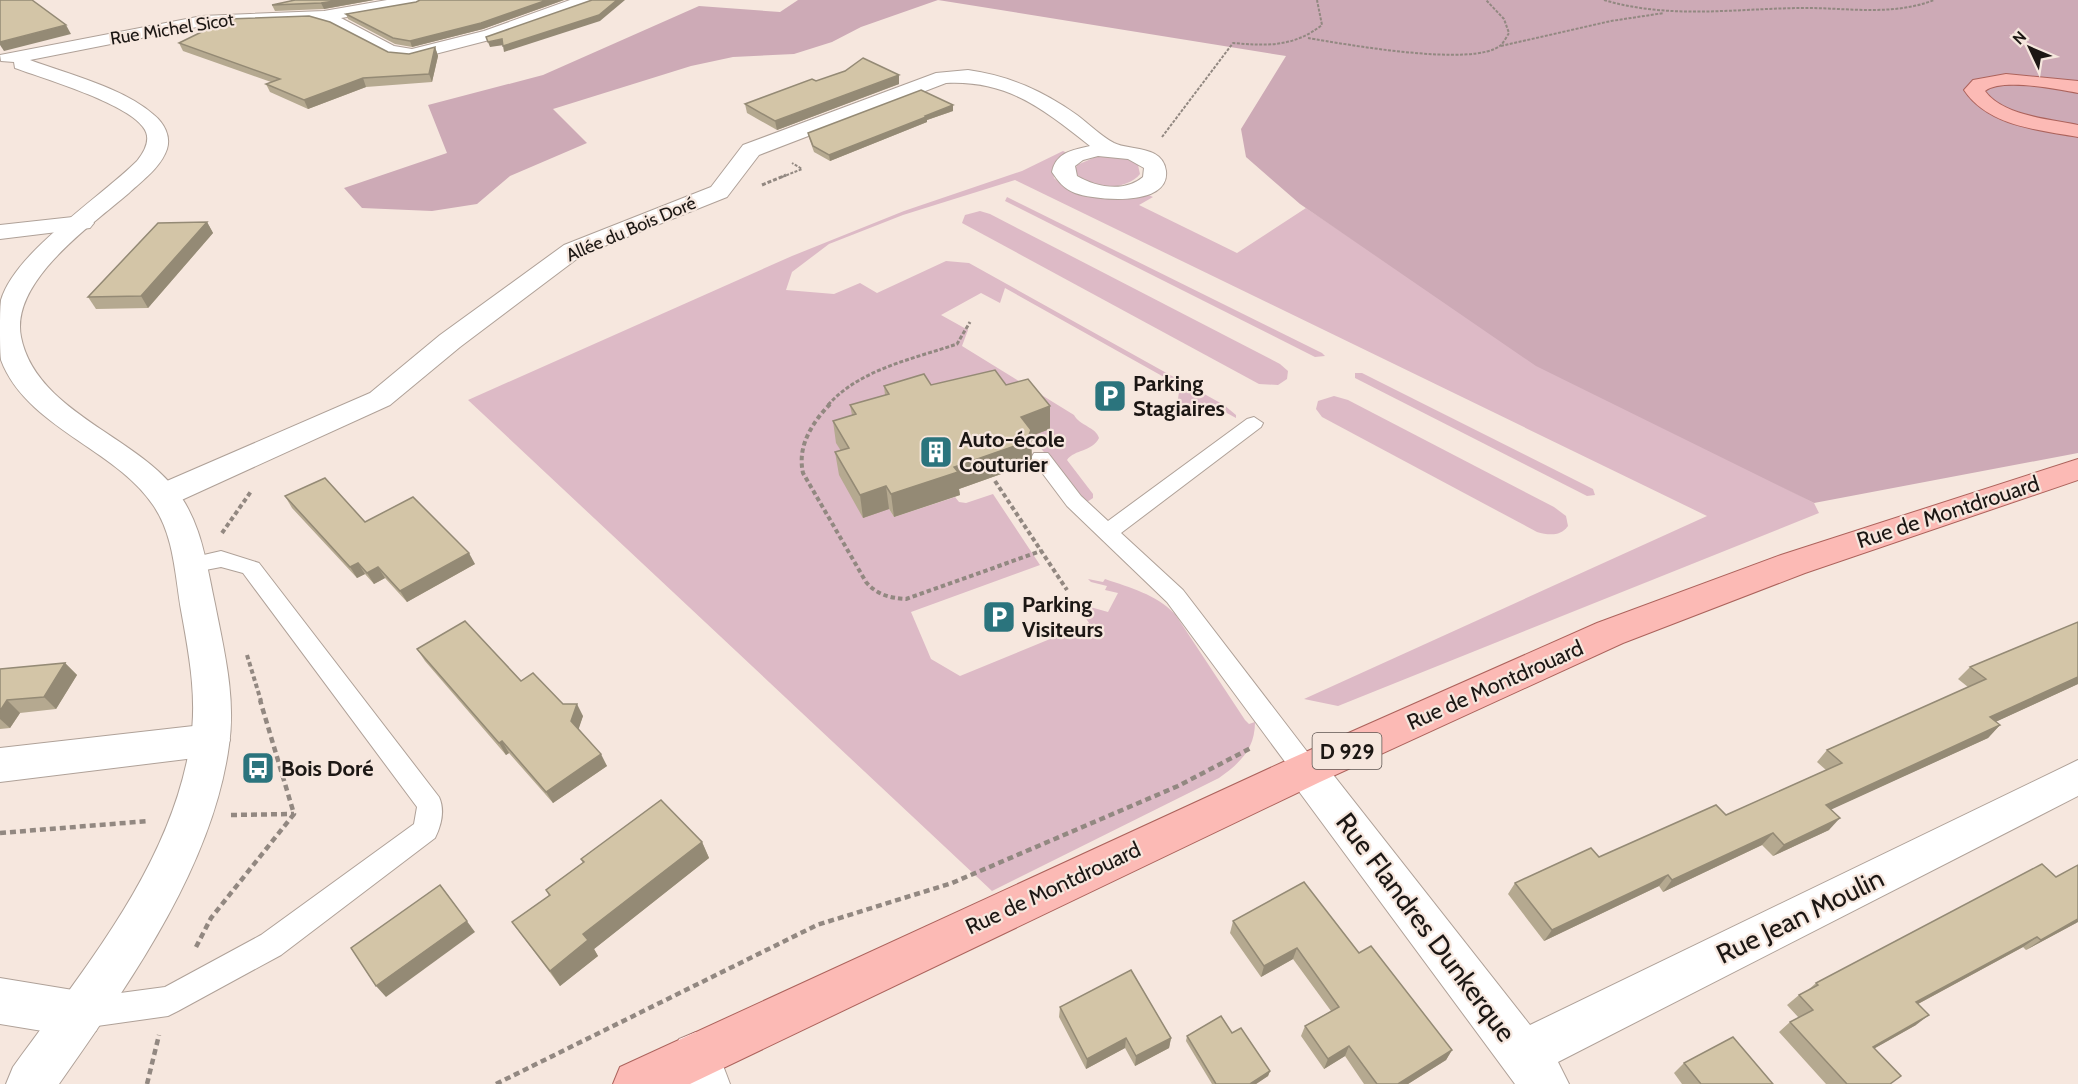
<svg xmlns="http://www.w3.org/2000/svg" width="2078" height="1084" viewBox="0 0 2078 1084" font-family="Cabin,sans-serif">
<rect width="100%" height="100%" fill="#f6e7de"/>
<g fill="#ddbac6">
<path d="M1063,151L1067,153L1053,172L1054,178C1078,200 1113,204 1142,192L1153,197L1139,205L1237,253L1306,208L1392,266L1756,473L1814,503L1819,513L1338,706L1304,699L1707,516L1015,180L903,215L829,244L792,272L786,290L834,294L860,283L877,293L946,261L969,263L1224,405L1236,415V418L1214,406L1198,417L1177,405L1180,386L1005,288L1000,303L981,293L941,315L968,330L962,346L1074,415C1080,426 1096,427 1099,438C1092,452 1075,449 1067,460L1093,494V498L1087,502L1031,437L1028,402L889,509L894,517L955,497L959,502L966,503L993,494L1040,565L911,612L931,659L960,676L1089,623L1076,603L1108,612L1118,593L1105,590L1107,586L1091,582L1088,579L1103,582L1105,579C1131,588 1155,594 1175,614L1245,720L1249,724L1255,722C1255,749 1240,763 1219,778L992,891L468,400L792,256L904,211L1022,171Z"/>
<path d="M1098,156L1126,158L1138,165L1140,174C1127,191 1083,193 1075,170L1077,165Z"/>
<path d="M1007,197L1322,353L1325,356L1315,357L1005,201Z"/>
<path d="M980,211L990,214L1280,364L1288,371L1287,379L1278,385L1259,384L962,223L965,215Z"/>
<path d="M1355,373H1362L1593,489L1595,495L1587,496L1355,378Z"/>
<path d="M1334,396L1348,400L1554,507L1566,516L1568,526C1560,537 1548,535 1537,532L1322,417L1316,409L1318,401Z"/>
</g>
<path fill="#cdaab6" d="M798,0H2078V453L1814,503L1536,366L1300,204L1246,157L1241,129L1286,56L938,0L861,27L832,42L794,54L733,57L691,66L553,109L587,143L510,176L477,204L432,211L362,208L344,188L447,153L428,105L543,75L699,6L780,12Z"/>
<g fill="none" stroke-linecap="round" stroke-linejoin="round">
<g stroke="#afa198" stroke-width="2">
<g id="service">
<path d="M1254,417L1263,423L1261,427L1121,533L1183,590L1315,762L1319,770L1315,778L1306,781L1297,778L1167,602L1067,506L1031,458L1034,453H1048L1081,496L1108,521L1247,419Z"/>
<path d="M221,551L259,563L439,797C445,810 441,826 435,838L281,955L178,1011L168,1016L83,1028L72,1024L68,1013L72,1002L83,998L165,987L261,935L414,824L417,807L243,573L221,567L190,573L182,570L179,565L182,560Z"/>
</g>
</g>
<g stroke="#afa198" stroke-width="2">
<g id="minor">
<path d="M968,70C1010,76 1043,91 1077,115C1089,124 1101,136 1114,143C1130,151 1163,145 1166,171C1170,208 1094,200 1075,193C1064,189 1058,181 1052,172C1056,152 1073,150 1090,146C1043,109 1008,80 946,83L759,155L727,197L582,255L460,347L390,405L175,503L164,506L153,503L148,495L153,487L370,393L440,335L564,245L711,187L743,145L936,73ZM1098,156L1128,159L1144,168L1143,177C1124,193 1096,187 1077,176L1075,166L1083,160Z"/>
<path d="M82,216L90,218L94,223L90,228L0,239V225Z"/>
<path d="M211,724L225,729L230,740L225,751L211,756L0,782V748Z"/>
<path d="M1306,753L1320,758L1530,1025L2078,760V796L1558,1062L1569,1084H1515L1292,782L1286,770L1292,758Z"/>
<path d="M0,978L79,991L96,997L102,1014L96,1031L79,1037L0,1024Z"/>
<path d="M696,1032L713,1039L730,1084H682L672,1056L679,1039Z"/>
</g>
</g>
<g stroke="#afa198" stroke-width="2">
<path id="tertiary" d="M387,0H427L418,5L341,18L394,46L412,49L484,31L570,0H595L592,4L497,38L412,60L391,58L334,28L313,22L202,26L30,60C68,74 124,88 154,115C164,123 171,136 167,149C161,167 143,180 129,193C92,225 10,281 21,337C35,408 128,434 171,484C201,517 206,562 215,604C224,650 236,698 229,745C213,867 128,985 59,1084H6L13,1067C83,970 170,867 190,745C198,700 189,654 181,610C175,575 174,535 153,505C116,449 26,427 1,360C0,351 0,337 0,327C0,319 0,308 1,300C15,252 101,197 137,161C145,151 152,138 143,127C126,103 45,79 15,68L14,62L1,61L0,55L202,16L324,11Z"/>
</g>
<g stroke="#ac635c" stroke-width="2">
<g id="primary">
<path d="M2006,74L2078,81V93C2056,89 2002,78 1985,91C2003,116 2050,119 2078,125V137C2038,130 1988,126 1964,90L1973,80Z"/>
<path d="M2078,459V480L1805,573L1623,643L1320,782L690,1084H613L620,1067L1292,758L1597,623L1781,555Z"/>
</g>
</g>
<g stroke="#928881" stroke-width="2" stroke-dasharray="3 1.5" stroke-linecap="butt">
<path d="M1604,0C1671,20 1738,8 1806,8C1849,8 1893,16 1934,0"/>
<path d="M1308,38C1344,44 1475,68 1501,45C1504,42 1507,36 1509,33L1504,19L1486,0"/>
<path d="M1501,46L1611,21L1664,13"/>
<path d="M1162,137L1233,43C1267,46 1294,47 1322,25L1317,0"/>
<path d="M782,177L802,169L792,163"/>
</g>
<g stroke="#928881" stroke-width="3" stroke-dasharray="4 2" stroke-linecap="butt">
<path d="M762,185L786,175"/>
<path d="M828,405C860,369 913,359 957,344L970,322"/>
</g>
<g stroke="#928881" stroke-width="4" stroke-dasharray="4.5 3" stroke-linecap="butt">
<path d="M830,404C812,423 797,446 803,473L866,582C877,595 890,598 906,599L1041,551"/>
<path d="M995,481L1067,590"/>
<path d="M222,533L252,490"/>
<path d="M247,655L261,701"/>
</g>
<g stroke="#928881" stroke-width="4.5" stroke-dasharray="6 4" stroke-linecap="butt">
<path d="M231,815L294,814"/>
<path d="M0,833L149,821"/>
<path d="M196,947L211,918L294,814L260,700"/>
<path d="M147,1084L159,1035"/>
<path d="M496,1084L817,925L952,883L1178,786L1251,748"/>
</g>
<use href="#service" fill="#fff" fill-rule="evenodd"/>
<use href="#minor" fill="#fff" fill-rule="evenodd"/>
<use href="#tertiary" fill="#fff" fill-rule="evenodd"/>
<use href="#primary" fill="#fcbab5" fill-rule="evenodd"/>
</g>
<g fill="#b5a990">
<path d="M295,0H374L324,9L275,11L272,5Z"/>
<path d="M420,0H564L483,29L412,47L395,44L348,19L346,14L416,2Z"/>
<path d="M179,43L388,52L409,54L435,47L438,56L432,82L366,87L308,109L270,92L266,84L271,82L183,51Z"/>
<path d="M899,75V84L777,130L747,113L745,104L816,81Z"/>
<path d="M953,111L927,120V122L830,161L814,152L809,138L808,133Z"/>
<path d="M207,222L213,233L148,308L96,309L88,297Z"/>
<path d="M931,385H1006L1050,429L1031,436L1032,463L959,489L960,495L894,517L889,509L863,518L839,475L835,452L841,451L836,443L833,421L852,415L850,405L885,395L884,386Z"/>
<path d="M285,496L365,522L475,564L407,602L385,578L374,584L365,574L357,578L292,508Z"/>
<path d="M2078,622V684L1995,722L2000,725L1988,738L1831,809L1829,830L1773,856L1762,845L1663,892L1659,886L1544,941L1508,894L1515,883L1599,857L1726,815L1826,770L1817,762L1827,750L1968,687L1958,679L1970,667Z"/>
<path d="M417,649L521,681L583,716L578,729L607,766L553,803L509,753L506,755L425,661Z"/>
<path d="M65,663L77,675L56,709L20,713L10,728L0,729V669Z"/>
<path d="M702,842L709,858L594,949L598,956L560,986L512,922L549,896L546,890L583,863L581,859Z"/>
<path d="M1233,921L1359,953L1452,1050L1446,1060L1408,1084H1364L1345,1056L1324,1069L1301,1036L1305,1026L1331,1011L1293,959L1261,977L1230,933Z"/>
<path d="M2078,922L2026,950L2023,947L1918,1004L1916,1025L1875,1048L1890,1084H1826L1779,1032L1790,1022L1799,1018L1787,1005L1799,995L1807,991L1816,983Z"/>
<path d="M1060,1007L1171,1038L1169,1048L1135,1066L1125,1048L1086,1069L1059,1017Z"/>
<path d="M1187,1036L1270,1071L1268,1076L1256,1084H1212L1186,1041Z"/>
<path d="M1684,1063L1773,1084H1682L1674,1073Z"/>
</g>
<g fill="#948a75">
<path d="M341,0H374L324,9L321,3Z"/>
<path d="M547,0H564L483,29L412,47L410,41Z"/>
<path d="M617,0H625L600,21L504,52L503,46Z"/>
<path d="M66,25L71,34L4,51L0,45V42Z"/>
<path d="M502,39L504,45L490,47L488,42Z"/>
<path d="M435,47L438,56L432,82L429,74Z"/>
<path d="M899,75V84L777,130L775,121Z"/>
<path d="M363,78L366,87L308,109L304,100Z"/>
<path d="M953,105V111L927,120V122L830,161L829,155L925,116Z"/>
<path d="M207,222L213,233L148,308L141,296Z"/>
<path d="M1050,406V429L1031,436L1032,463L959,489L960,495L894,517L891,494L954,467L1021,417Z"/>
<path d="M886,486L889,509L863,518L860,495Z"/>
<path d="M469,553L475,564L407,602L400,591Z"/>
<path d="M358,563L365,574L357,578L350,567Z"/>
<path d="M378,567L385,578L374,584L367,573Z"/>
<path d="M65,663L77,675L56,709L44,697Z"/>
<path d="M2078,677V684L1978,730L1990,717Z"/>
<path d="M7,700L20,713L10,728L0,719V711Z"/>
<path d="M577,704L583,716L577,734L571,721Z"/>
<path d="M2000,725L1988,738L1815,817L1826,805Z"/>
<path d="M502,741L509,753L506,755L499,743Z"/>
<path d="M601,754L607,766L553,803L546,792Z"/>
<path d="M1840,818L1829,830L1773,856L1784,845Z"/>
<path d="M1773,833L1762,845L1663,892L1672,880Z"/>
<path d="M702,842L709,858L594,949L598,956L560,986L550,971L583,934Z"/>
<path d="M1668,875L1659,886L1544,941L1552,930Z"/>
<path d="M440,885L475,932L386,997L376,986Z"/>
<path d="M2078,919V922L2026,950L2041,940Z"/>
<path d="M2037,937L2023,947L1903,1012L1916,1002Z"/>
<path d="M1297,948L1293,959L1261,977L1264,966Z"/>
<path d="M1929,1015L1916,1025L1861,1056L1873,1047Z"/>
<path d="M1126,1038L1125,1048L1086,1069L1087,1059Z"/>
<path d="M1171,1038L1169,1048L1135,1066L1136,1056Z"/>
<path d="M1349,1046L1345,1056L1324,1069L1328,1059Z"/>
<path d="M1452,1050L1446,1060L1408,1084H1398Z"/>
<path d="M1270,1071L1268,1076L1256,1084H1250Z"/>
</g>
<g fill="#d3c5a7" stroke="#948a75" stroke-width="1.5">
<path d="M0,0H32L66,25L0,42Z"/>
<path d="M295,0H341L321,3L272,5Z"/>
<path d="M420,0H547L481,23L410,41L393,38L346,14L416,2Z"/>
<path d="M592,0H617L599,15L503,46L502,39L488,42L486,37Z"/>
<path d="M309,16L330,22L388,52L409,54L435,47L429,74L363,78L304,100L266,84L280,79L179,43L228,19Z"/>
<path d="M863,58L899,75L775,121L745,104L812,79L816,81L845,71Z"/>
<path d="M921,90L953,105L925,116L926,117L829,155L813,146L808,133Z"/>
<path d="M207,222L141,296L88,297L158,223Z"/>
<path d="M995,370L1006,385L1028,379L1050,406L1021,417L1031,430L1029,435L1032,440L954,467L958,472L891,494L886,486L860,495L835,452L849,448L833,421L856,414L850,405L889,394L884,386L924,374L931,385Z"/>
<path d="M325,478L365,522L413,497L469,553L400,591L378,567L367,573L358,563L350,567L285,496Z"/>
<path d="M465,621L521,681L533,673L563,704H577L571,721L601,754L546,792L502,741L499,743L417,649Z"/>
<path d="M2078,622V677L1990,717L2000,725L1826,805L1840,818L1784,845L1773,833L1672,880L1668,875L1552,930L1515,883L1591,848L1599,857L1716,805L1726,815L1842,763L1827,750L1986,679L1970,667Z"/>
<path d="M65,663L44,697L7,700L0,711V669Z"/>
<path d="M661,800L702,842L583,934L588,940L550,971L512,922L550,895L546,890L584,862L581,859Z"/>
<path d="M2042,864L2056,877L2078,865V919L2041,940L2037,937L1916,1002L1929,1015L1873,1047L1901,1076L1890,1084H1847L1790,1022L1813,1010L1799,995L1818,985L1816,983Z"/>
<path d="M1304,882L1359,953L1371,946L1452,1050L1398,1084H1377L1349,1046L1328,1059L1305,1026L1339,1007L1297,948L1264,966L1233,921Z"/>
<path d="M440,885L467,921L376,986L351,948Z"/>
<path d="M1131,970L1171,1038L1136,1056L1126,1038L1087,1059L1060,1007Z"/>
<path d="M1221,1016L1232,1033L1241,1028L1270,1071L1250,1084H1216L1187,1036Z"/>
<path d="M1733,1037L1773,1084H1701L1684,1063Z"/>
</g>
<defs>
<g id="parking-square" transform="scale(1.725)"><rect x="-9" y="-9" width="18" height="18" rx="4" fill="#2b747d" stroke="#f6e7de"/><path d="M-3.5-5.5H1a3.5 3.5 0 0 1 0 7H-1V5.5H-3.5ZM-1-3.4V-.6H.8a1.4 1.4 0 0 0 0-2.8Z" fill="#fff"/></g>
<g id="building-square" transform="scale(1.725)"><rect x="-9" y="-9" width="18" height="18" rx="4" fill="#2b747d" stroke="#f6e7de"/><path d="M-4-6H4V6H1V3H-1V6H-4ZM-2.5-4.3h1.7v1.8h-1.7ZM.8-4.3h1.7v1.8H.8ZM-2.5-1h1.7V.8h-1.7ZM.8-1h1.7V.8H.8Z" fill="#fff"/></g>
<g id="bus-square" transform="scale(1.725)"><rect x="-9" y="-9" width="18" height="18" rx="4" fill="#2b747d" stroke="#f6e7de"/><path d="M-5-6H5V4H4V6H2V4H-2V6H-4V4H-5ZM-3.5-4V0h7V-4ZM-3.5 1.2v1.5H-2V1.2ZM2 1.2v1.5H3.5V1.2Z" fill="#fff"/></g>
</defs>
<g fill-rule="evenodd">
<use href="#parking-square" x="1110" y="396"/>
<use href="#building-square" x="936" y="452"/>
<use href="#parking-square" x="999" y="617"/>
<use href="#bus-square" x="258" y="768"/>
</g>
<g text-anchor="middle" dominant-baseline="central" stroke-width="4.5" stroke-linejoin="round" paint-order="stroke">
<g font-size="18" fill="#1c1714" stroke="#f6e7de">
<text transform="translate(172 29) rotate(-9)">Rue Michel Sicot</text>
<text transform="translate(631 229) rotate(-23)">Allée du Bois Doré</text>
</g>
<rect fill="#f6e7de" stroke="#5d5551" stroke-width="1.5" x="1312.5" y="733" width="69" height="36" rx="4.5"/>
<g font-size="21" font-weight="bold" fill="#1c1714">
<text x="1347" y="751">D 929</text>
</g>
<g font-size="22" font-weight="bold" fill="#1c1714" stroke="#f6e7de" text-anchor="start">
<text x="1133" y="383">Parking<tspan x="1133" dy="25">Stagiaires</tspan></text>
<text x="959" y="439">Auto-école<tspan x="959" dy="25">Couturier</tspan></text>
<text x="1022" y="604">Parking<tspan x="1022" dy="25">Visiteurs</tspan></text>
<text x="281" y="768">Bois Doré</text>
</g>
<g font-size="22" fill="#1c1714" stroke="#f6e7de">
<text transform="translate(1948 512) rotate(-18)">Rue de Montdrouard</text>
<text transform="translate(1495 685) rotate(-24)">Rue de Montdrouard</text>
<text transform="translate(1053 888) rotate(-25)">Rue de Montdrouard</text>
</g>
<g font-size="27" fill="#1c1714" stroke="#f6e7de">
<text transform="translate(1800 916) rotate(-26)">Rue Jean Moulin</text>
<text transform="translate(1426 927) rotate(53)">Rue Flandres Dunkerque</text>
</g>
</g>
<g transform="translate(2030 48) rotate(314)" stroke="#f6e7de" stroke-width="4.5" paint-order="stroke">
<path d="M0-4.5L10 22L0 15L-10 22Z" fill="#1c1714"/>
<text y="-9" font-size="16" font-weight="bold" text-anchor="middle" fill="#1c1714">N</text>
</g>
</svg>
